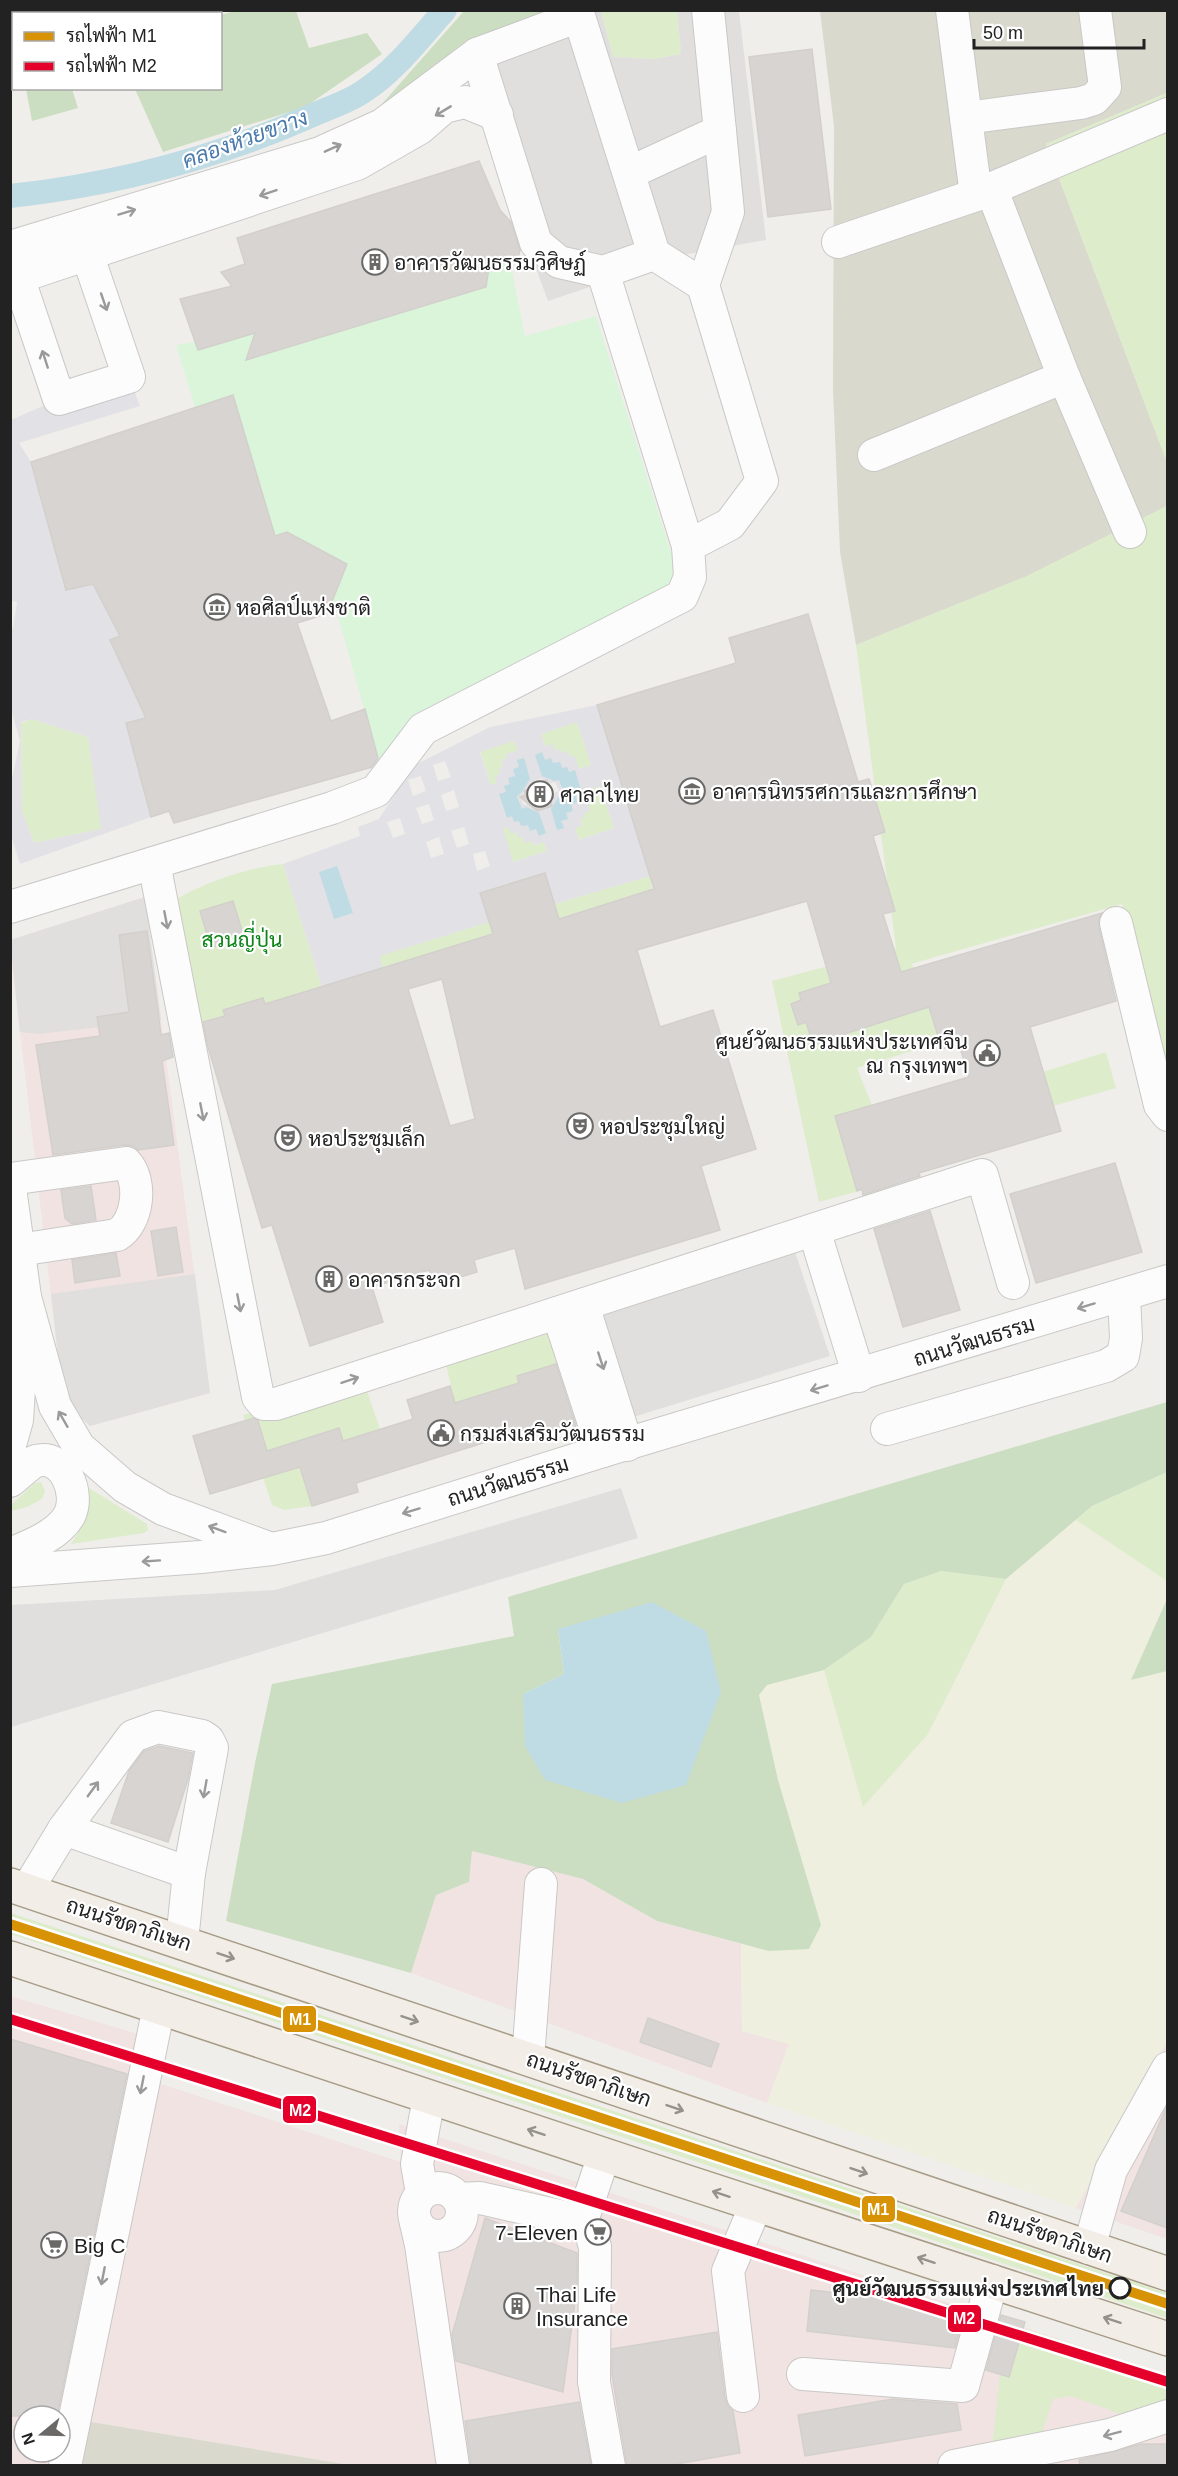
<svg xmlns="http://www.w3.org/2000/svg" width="1178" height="2476" viewBox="0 0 1178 2476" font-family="Helvetica,Sarabun,sans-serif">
<rect width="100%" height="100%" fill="#f0eeeb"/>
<g fill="#f1e3e1" fill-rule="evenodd">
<path d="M145,897L210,1393L90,1426L61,1382L11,955L10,940Z"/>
<path d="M472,1851L583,1879L657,1921L741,1944L742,2031L789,2044L767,2103L411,1973L436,1895L469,1882Z"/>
<path d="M10,1996L165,2042L152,2081L401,2162L399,2124L1167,2374V2465H350L80,2420L75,2465H11ZM24,2416H60V2452H24Z"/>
<path d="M1167,2041V2239L1076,2208Z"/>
</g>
<g fill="#d9d9cd">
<path d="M820,11H1167V93L1046,144L1167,462V506L1025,577L856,645L840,552L833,391L834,126Z"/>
<path d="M80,2420L350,2465L75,2466Z"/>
</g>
<path fill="#efefdf" d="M1076,1520L1167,1581V1599L1132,1679L1167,1671V2041L1076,2208L767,2103L789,2044L742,2031L741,1944L769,1951L821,1925L778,1780L759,1695L767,1685L824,1670L864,1806L928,1734L1006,1579Z"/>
<g fill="#ddeccb">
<path d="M601,11H677L681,54L654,59L613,57Z"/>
<path d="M1167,93V462L1046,144Z"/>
<path d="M1167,506V1072L1122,904L911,964L967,1034L857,1068L873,1108L874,1187L819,1202L772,981L896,948L856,645L1025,577Z"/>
<path d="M32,719L88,737L102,829L34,843L22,811L21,723Z"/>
<path d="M577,722L591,765L579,769L570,757L545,746L541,734Z"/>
<path d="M514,740L518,750L507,758L497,783L491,785L480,751Z"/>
<path d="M600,786L614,828L579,840L575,828L582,826L580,819L588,804L592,802L588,789Z"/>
<path d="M508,827L531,841L533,845L544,842L547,851L513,862L502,829Z"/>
<path d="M283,864L322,987L265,1004L263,998L223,1010L225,1016L197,1024L172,902C201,883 249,867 283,864Z"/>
<path d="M650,876L652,890L559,918L555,904Z"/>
<path d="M489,922L493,934L382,968L379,956Z"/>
<path d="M1106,1052L1116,1088L1053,1106L1043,1072Z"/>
<path d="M546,1324L557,1363L517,1376L519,1383L455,1403L444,1356Z"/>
<path d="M364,1382L380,1429L343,1441L338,1428L293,1443L312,1506L284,1510L272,1505L243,1415Z"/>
<path d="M1167,1472V1581L1076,1520L1092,1506Z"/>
<path d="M41,1482L45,1491L42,1499L27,1507L11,1511V1505L35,1483Z"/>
<path d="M89,1488L147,1524L148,1530L144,1533L71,1544C83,1526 91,1510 89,1488Z"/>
<path d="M941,1571L1006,1579L928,1734L863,1807L824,1670L871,1637L904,1584Z"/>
<path d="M11,1913L1167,2293V2318L11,1934Z"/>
<path d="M1006,2323L1167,2374V2406L1155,2412L1121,2414L1071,2396L1053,2399L1042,2433L992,2446Z"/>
</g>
<g fill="#cbdec1" fill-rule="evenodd">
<path d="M160,10L162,13L14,14L13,22L11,11Z"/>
<path d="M234,11H296L309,48L367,33L382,54L305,107L163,152L135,89L220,88L221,15Z"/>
<path d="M464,11H549L381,105Z"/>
<path d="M26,89H72L78,108L32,121Z"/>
<path d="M1167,1402V1472L1092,1506L1006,1579L941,1571L904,1584L871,1637L824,1670L767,1685L759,1695L778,1780L821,1925L809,1949L769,1951L657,1921L583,1879L472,1851L469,1882L436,1895L411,1973L226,1921L255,1763L272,1684L514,1636L508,1597ZM558,1629L622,1803L523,1694L564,1674Z"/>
<path d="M1167,1599V1671L1131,1680Z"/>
</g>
<path fill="#daf5da" d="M510,261L525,336L596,316L679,578L670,593L380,765L333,599L346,564L287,532L275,536L233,395L195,407L176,345L255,333L246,360L486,287L489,268Z"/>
<g fill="#e0dfde">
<path d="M549,11H601L613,57L654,59L681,54L677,11H739L766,240L688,254L548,301L459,60Z"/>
<path d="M145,897L161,1020L39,1034L20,1032L10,940Z"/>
<path d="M794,1249L830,1356L627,1419L593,1313Z"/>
<path d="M195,1274L210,1393L90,1426L69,1407L61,1382L51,1294Z"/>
<path d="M621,1488L638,1538L11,1727V1605L275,1590Z"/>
</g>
<g fill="#e2e1e5" fill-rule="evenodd">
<path d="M129,377L140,406L19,443L31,462L66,590L93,584L120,636L110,640L146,718L126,723L151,817L20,864L10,832L11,784L20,741L11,709L10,627L13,629L17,602L10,600L11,420L59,399ZM32,719L88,737L101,829L34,843L22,811L21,722Z"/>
<path d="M597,705L650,876L555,904L545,873L481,893L489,922L380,956L382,968L322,987L283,864L360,836L358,827L379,819L413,766L490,727ZM577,722L591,765L579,769L575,756L570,757L568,751L562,753L560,749L555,750L552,744L545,746L541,734ZM514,741L518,750L506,754L507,758L501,760L503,767L499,768L500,774L495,776L497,783L491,785L480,752ZM542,753L545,760L568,772L581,794L575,796L561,821L564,793L559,780L535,755ZM445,761L451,777L438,781L433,765ZM520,767L517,795L522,809L546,833L512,816L506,792ZM421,776L426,791L413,796L408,780ZM542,778L543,782L548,780L549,784L555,782L559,791L554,793L555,798L550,799L552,806L541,810L529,804L524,805L520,797L526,795L528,787L535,785L534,781ZM600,786L614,828L579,840L575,828L582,826L580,819L585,817L584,813L590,810L588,804L592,803L588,790ZM454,790L459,807L446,811L441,795ZM429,804L434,820L422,824L416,808ZM400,818L405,834L393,838L387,822ZM464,827L469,844L457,848L451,831ZM508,827L511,834L517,832L518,838L523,837L525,843L531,841L533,845L544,842L547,851L513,862L503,829ZM439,837L444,854L431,858L426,842ZM485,851L490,866L477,871L473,854Z"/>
</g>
<g fill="#bfdbe3">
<path d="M542,752L545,760L551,758L553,763L560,762L562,768L567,767L569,772L575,770L582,794L576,796L577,802L571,805L573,811L566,813L568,819L561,821L564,828L557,830L551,809L560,795L564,793L559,780L555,781L542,776L535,755Z"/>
<path d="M524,758L530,779L521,793L517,796L522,809L526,807L539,813L546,833L539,836L536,829L530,831L528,825L521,826L519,821L514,822L512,816L507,818L499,794L506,792L504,786L510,784L508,778L515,776L513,769L519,767L517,760Z"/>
<path d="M337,866L353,913L334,919L319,872Z"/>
<path d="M652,1602L706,1631L721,1692L686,1785L622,1803L545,1780L525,1746L523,1694L564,1674L558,1629Z"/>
</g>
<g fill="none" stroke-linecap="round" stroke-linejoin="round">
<path stroke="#bfdbe3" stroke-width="24" d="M10,196C112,185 212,159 306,118C325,109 347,103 364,91C396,70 419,39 445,10"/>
</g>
<g fill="#d7d4d2" stroke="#d3d0cc" stroke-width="1.5" fill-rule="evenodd">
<path d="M812,49L831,209L768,217L749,57Z"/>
<path d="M479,161L500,210L511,222L520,250L518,258L489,268L486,287L246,360L255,333L198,350L180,299L232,286L221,272L245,264L237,238Z"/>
<path d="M233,395L275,536L287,532L347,564L327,614L297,623L331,721L365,709L378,758L372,767L174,823L169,811L151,817L126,723L146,718L110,640L120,636L93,584L66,590L31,462Z"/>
<path d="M808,614L858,782L869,779L885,832L873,836L895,911L883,914L901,972L1102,913L1099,918V927L1116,1001L1030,1027L1061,1131L919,1173L920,1176L863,1195L862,1189L857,1191L835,1116L969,1077L959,1044L942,1049L929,1007L813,1044L806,1022L798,1025L791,1004L801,1000L799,993L831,983L807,901L637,950L660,1027L713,1010L756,1149L701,1166L720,1230L525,1289L515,1248L474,1260L477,1272L434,1285L429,1270L372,1287L383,1322L310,1346L272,1225L262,1228L208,1047L203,1022L225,1016L223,1010L263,998L265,1004L493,934L480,893L545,873L559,919L654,889L597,705L736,663L729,638ZM442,979L475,1119L450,1126L408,989Z"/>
<path d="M547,780L554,798L550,799L552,806L537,811L520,797L526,795L524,791L530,789V786Z"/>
<path d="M233,901L244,937L211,948L200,911Z"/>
<path d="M147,931L161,1035L169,1033L173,1057L162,1061L174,1145L138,1150L133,1146L124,1145L53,1155L36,1045L100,1036L97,1017L129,1012L119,935Z"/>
<path d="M1115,1163L1142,1252L1036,1283L1010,1194Z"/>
<path d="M91,1186L96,1220L72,1224L65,1218L61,1190Z"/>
<path d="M930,1211L960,1310L903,1327L874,1229Z"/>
<path d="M176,1227L183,1272L158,1276L151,1231Z"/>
<path d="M116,1253L120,1276L75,1283L72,1260Z"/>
<path d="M556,1364L576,1426L541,1437L537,1426L356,1483L358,1492L312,1506L300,1467L210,1494L193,1436L254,1418L258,1421L267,1451L339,1428L343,1441L413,1419L407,1400L450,1386L455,1403L519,1383L517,1376Z"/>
<path d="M159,1746L193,1753L188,1779L168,1842L111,1823L129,1771L144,1751Z"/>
<path d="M648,2018L719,2044L711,2067L640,2042Z"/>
<path d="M10,2039L127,2074L57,2416H10Z"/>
<path d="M1167,2106V2228L1121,2211Z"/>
<path d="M485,2218L577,2253V2287L563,2392L456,2361L452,2335Z"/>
<path d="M811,2290L966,2307L955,2348L807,2331Z"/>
<path d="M1001,2315L1025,2322L1009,2377L986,2370Z"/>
<path d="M717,2332L725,2398L728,2406L733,2411L740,2453L665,2466H627L612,2374V2349Z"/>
<path d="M893,2399L957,2404L961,2430L805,2456L798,2415Z"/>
<path d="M579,2402L591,2466H471L465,2421Z"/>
<path d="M1142,2444H1167V2466H1080L1079,2460Z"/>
</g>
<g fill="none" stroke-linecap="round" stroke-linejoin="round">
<g stroke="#c9c8c7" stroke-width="34">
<g id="minor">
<path d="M952,10L976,195"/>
<path d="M966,118L1081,103L1094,99L1105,87L1095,10"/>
<path d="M629,173L720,131"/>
<path d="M991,188L1064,377L1130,532"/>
<path d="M838,242L976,195L1168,114"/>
<path d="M10,247L320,153L382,125L477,54"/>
<path d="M12,259L59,399L129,377L80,233"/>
<path d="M603,272L688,546"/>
<path d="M10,280L357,164L420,128L444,107L465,102L497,115"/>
<path d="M703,285L728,212L708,10"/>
<path d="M874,455L1064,377"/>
<path d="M154,863L258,1397L264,1404H276L982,1175L1013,1283"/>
<path d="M10,907L332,808L376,791L423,729L682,596L690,577L688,546L730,524L762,481L703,285L654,254L579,16L477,54L536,243L559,262L603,272L654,254"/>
<path d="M1116,923L1160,1105L1168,1115"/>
<path d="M10,1179L126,1163C143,1181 138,1223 117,1235L19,1250"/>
<path d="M10,1188L25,1297L17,1420L10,1445"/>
<path d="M814,1230L859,1376"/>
<path d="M25,1297L55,1406L79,1447L125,1487L163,1509L266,1547"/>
<path d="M583,1305L627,1445"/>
<path d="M558,1313L603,1451"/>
<path d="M887,1429L1106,1366L1123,1356L1126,1338L1124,1295"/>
<path d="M10,1481C16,1477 31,1462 36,1461C64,1453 81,1494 69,1516C58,1535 30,1546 10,1554"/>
<path d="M10,1571L201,1557L272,1549L326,1538L603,1451L1168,1281"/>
<path d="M64,1829L189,1873"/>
<path d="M27,1890L64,1829L133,1736L158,1727L202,1736L208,1740L212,1748L189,1873L182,1941"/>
<path d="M528,2059L541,1884"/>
<path d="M604,2155L582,2221L591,2233L595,2247L594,2382L609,2466"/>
<circle cx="438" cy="2212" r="24"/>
<path d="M422,2193L417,2164L429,2097"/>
<path d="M458,2199L480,2198L582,2221"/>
<path d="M416,2223L421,2245L453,2466"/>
<path d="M1089,2248L1111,2170L1168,2068"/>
<path d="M803,2374L963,2386L992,2281"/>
<path d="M743,2396L728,2271L756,2205"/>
<path d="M65,2466L159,2007"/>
<path d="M954,2466L1110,2435L1168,2416"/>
</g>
</g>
<g stroke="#a79c86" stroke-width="36">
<g id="major">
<path d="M10,1885L1168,2274"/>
<path d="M10,1958L644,2168L1168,2339"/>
</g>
</g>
<use href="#minor" stroke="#fdfcfc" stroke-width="32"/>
<use href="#major" stroke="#f3ede7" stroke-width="33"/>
<g stroke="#fff" stroke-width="15">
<path id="metro-1" d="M10,1924L1168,2304"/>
</g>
<g stroke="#fff" stroke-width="15">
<path id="metro-2" d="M10,2019L1168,2382"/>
</g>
<use href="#metro-1" stroke="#d79205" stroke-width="10"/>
<use href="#metro-2" stroke="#e4002b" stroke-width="10"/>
</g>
<defs><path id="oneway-shaft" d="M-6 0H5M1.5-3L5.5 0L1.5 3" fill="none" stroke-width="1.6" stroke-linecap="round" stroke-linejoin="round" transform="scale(1.5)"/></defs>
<g stroke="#9a9a9a">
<use href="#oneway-shaft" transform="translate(443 111) rotate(149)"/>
<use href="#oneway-shaft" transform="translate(333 148) rotate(-24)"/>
<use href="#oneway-shaft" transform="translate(268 193) rotate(161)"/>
<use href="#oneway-shaft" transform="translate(127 212) rotate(-17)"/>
<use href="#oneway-shaft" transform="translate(104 302) rotate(71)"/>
<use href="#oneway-shaft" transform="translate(45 359) rotate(-108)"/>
<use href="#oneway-shaft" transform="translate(166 920) rotate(79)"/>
<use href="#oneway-shaft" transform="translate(202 1112) rotate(79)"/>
<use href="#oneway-shaft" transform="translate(239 1303) rotate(79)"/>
<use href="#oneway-shaft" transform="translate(1086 1306) rotate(163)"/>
<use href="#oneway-shaft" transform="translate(601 1361) rotate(72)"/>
<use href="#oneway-shaft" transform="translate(350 1380) rotate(-18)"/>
<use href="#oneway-shaft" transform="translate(819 1388) rotate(163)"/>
<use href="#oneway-shaft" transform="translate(63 1419) rotate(-120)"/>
<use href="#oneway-shaft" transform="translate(411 1511) rotate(163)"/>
<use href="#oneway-shaft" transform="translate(217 1529) rotate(-160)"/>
<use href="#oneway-shaft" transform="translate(151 1561) rotate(176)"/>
<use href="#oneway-shaft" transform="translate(93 1789) rotate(-54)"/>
<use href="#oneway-shaft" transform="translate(205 1789) rotate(100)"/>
<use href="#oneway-shaft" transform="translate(142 2085) rotate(101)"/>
<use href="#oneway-shaft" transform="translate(103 2276) rotate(101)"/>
<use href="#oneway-shaft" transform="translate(1112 2434) rotate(165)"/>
</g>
<g stroke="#95928e">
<use href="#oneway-shaft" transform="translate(226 1956) rotate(19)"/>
<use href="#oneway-shaft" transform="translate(410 2019) rotate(19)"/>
<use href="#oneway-shaft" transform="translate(675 2108) rotate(19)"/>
<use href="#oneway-shaft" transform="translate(536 2132) rotate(-162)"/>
<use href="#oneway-shaft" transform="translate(859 2171) rotate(19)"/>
<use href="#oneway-shaft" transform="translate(721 2194) rotate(-162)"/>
<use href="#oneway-shaft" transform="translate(926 2260) rotate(-162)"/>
<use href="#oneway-shaft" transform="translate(1112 2320) rotate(-162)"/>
</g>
<defs>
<g id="building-ring" transform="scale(1.35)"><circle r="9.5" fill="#fff" stroke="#6a6968" stroke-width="1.5"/><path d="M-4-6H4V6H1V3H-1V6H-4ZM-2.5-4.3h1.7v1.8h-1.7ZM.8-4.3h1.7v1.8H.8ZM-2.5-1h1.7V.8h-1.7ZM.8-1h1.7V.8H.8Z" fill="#6a6968"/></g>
<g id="museum-ring" transform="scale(1.35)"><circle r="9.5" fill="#fff" stroke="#6a6968" stroke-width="1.5"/><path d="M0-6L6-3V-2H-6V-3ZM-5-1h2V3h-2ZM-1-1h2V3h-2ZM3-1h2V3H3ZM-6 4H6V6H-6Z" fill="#6a6968"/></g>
<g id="civic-ring" transform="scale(1.35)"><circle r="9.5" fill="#fff" stroke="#6a6968" stroke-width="1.5"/><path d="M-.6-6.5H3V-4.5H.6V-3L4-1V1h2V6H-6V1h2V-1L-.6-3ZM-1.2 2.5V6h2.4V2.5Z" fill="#6a6968"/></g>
<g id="theatre-ring" transform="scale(1.35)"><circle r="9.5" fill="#fff" stroke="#6a6968" stroke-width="1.5"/><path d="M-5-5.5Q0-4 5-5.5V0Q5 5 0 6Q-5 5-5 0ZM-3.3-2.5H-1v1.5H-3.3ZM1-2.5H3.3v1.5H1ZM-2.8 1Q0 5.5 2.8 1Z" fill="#6a6968"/></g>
<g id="supermarket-ring" transform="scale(1.35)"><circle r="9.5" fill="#fff" stroke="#6a6968" stroke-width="1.5"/><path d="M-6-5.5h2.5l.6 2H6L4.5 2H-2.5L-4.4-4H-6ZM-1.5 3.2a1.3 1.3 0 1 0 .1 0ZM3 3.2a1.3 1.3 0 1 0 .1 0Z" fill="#6a6968"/></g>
</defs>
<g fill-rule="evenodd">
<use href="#building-ring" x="375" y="262"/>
<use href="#museum-ring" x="217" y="607"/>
<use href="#museum-ring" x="692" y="791"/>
<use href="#building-ring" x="540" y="794"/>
<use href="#civic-ring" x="987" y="1053"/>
<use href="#theatre-ring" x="580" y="1126"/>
<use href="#theatre-ring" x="288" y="1138"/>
<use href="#building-ring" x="329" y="1279"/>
<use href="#civic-ring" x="441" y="1433"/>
<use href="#supermarket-ring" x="598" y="2232"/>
<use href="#supermarket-ring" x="54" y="2245"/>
<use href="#building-ring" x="517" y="2306"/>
</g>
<circle fill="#fff" stroke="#222" stroke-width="3" cx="1120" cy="2288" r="10"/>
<g text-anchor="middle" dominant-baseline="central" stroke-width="4.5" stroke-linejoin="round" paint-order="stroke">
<g font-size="21" fill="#222" stroke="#fff" text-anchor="start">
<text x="394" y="262">อาคารวัฒนธรรมวิศิษฏ์</text>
<text x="236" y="607">หอศิลป์แห่งชาติ</text>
<text x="712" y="791">อาคารนิทรรศการและการศึกษา</text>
<text x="560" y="794">ศาลาไทย</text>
<text x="968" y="1041" text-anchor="end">ศูนย์วัฒนธรรมแห่งประเทศจีน<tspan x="968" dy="24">ณ กรุงเทพฯ</tspan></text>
<text x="600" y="1126">หอประชุมใหญ่</text>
<text x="308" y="1138">หอประชุมเล็ก</text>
<text x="348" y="1279">อาคารกระจก</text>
<text x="460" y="1433">กรมส่งเสริมวัฒนธรรม</text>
<text x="578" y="2232" text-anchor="end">7-Eleven</text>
<text x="74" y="2245">Big C</text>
<text x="536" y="2294">Thai Life<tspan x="536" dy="24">Insurance</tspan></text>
</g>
<g font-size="21" fill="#0c8416" stroke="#fff">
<text x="242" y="939">สวนญี่ปุ่น</text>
</g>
<g font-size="21" fill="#222" stroke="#fff">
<text transform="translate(974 1341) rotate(-17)">ถนนวัฒนธรรม</text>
<text transform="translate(508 1481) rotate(-17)">ถนนวัฒนธรรม</text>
<text transform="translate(129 1924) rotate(18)">ถนนรัชดาภิเษก</text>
<text transform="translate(589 2079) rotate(19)">ถนนรัชดาภิเษก</text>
<text transform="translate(1050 2235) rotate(19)">ถนนรัชดาภิเษก</text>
</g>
<g font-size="21" font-weight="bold" fill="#222" stroke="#fff" text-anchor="end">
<text x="1104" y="2288">ศูนย์วัฒนธรรมแห่งประเทศไทย</text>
</g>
<g font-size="22" font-style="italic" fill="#4a7aab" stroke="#fff">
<text transform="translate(245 139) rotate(-20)">คลองห้วยขวาง</text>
</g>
</g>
<g stroke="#fff" stroke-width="2">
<rect x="282" y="2005" width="35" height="28" rx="6" fill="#d79205"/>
<rect x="282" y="2095" width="35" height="29" rx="6" fill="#e4002b"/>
<rect x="861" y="2195" width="35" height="28" rx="6" fill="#d79205"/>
<rect x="947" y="2304" width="35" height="29" rx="6" fill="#e4002b"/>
</g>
<g font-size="16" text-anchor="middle" font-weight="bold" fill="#fff">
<text x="300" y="2025">M1</text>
<text x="300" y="2116">M2</text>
<text x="878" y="2215">M1</text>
<text x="964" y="2324">M2</text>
</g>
<rect width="1178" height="2476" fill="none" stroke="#222222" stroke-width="24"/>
<rect x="12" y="12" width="210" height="78" fill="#ffffff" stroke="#a7a7a7" stroke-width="1.5"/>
<rect x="24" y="32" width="30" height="9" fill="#d79205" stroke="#a7a7a7" stroke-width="1.5"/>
<text x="66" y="42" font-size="18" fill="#222222">รถไฟฟ้า M1</text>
<rect x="24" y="62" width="30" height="9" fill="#e4002b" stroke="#a7a7a7" stroke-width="1.5"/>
<text x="66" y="72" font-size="18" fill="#222222">รถไฟฟ้า M2</text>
<g transform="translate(42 2434) rotate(251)"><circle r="28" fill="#ffffff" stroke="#a7a7a7" stroke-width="1.5"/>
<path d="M0-4.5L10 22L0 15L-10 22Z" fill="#6a6968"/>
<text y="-9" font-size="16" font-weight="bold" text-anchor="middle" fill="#222222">N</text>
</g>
<path d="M974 39v9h170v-9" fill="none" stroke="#222222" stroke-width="3"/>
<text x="983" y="39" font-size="18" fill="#222222" stroke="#ffffff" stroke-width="4.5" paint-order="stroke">50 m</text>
</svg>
